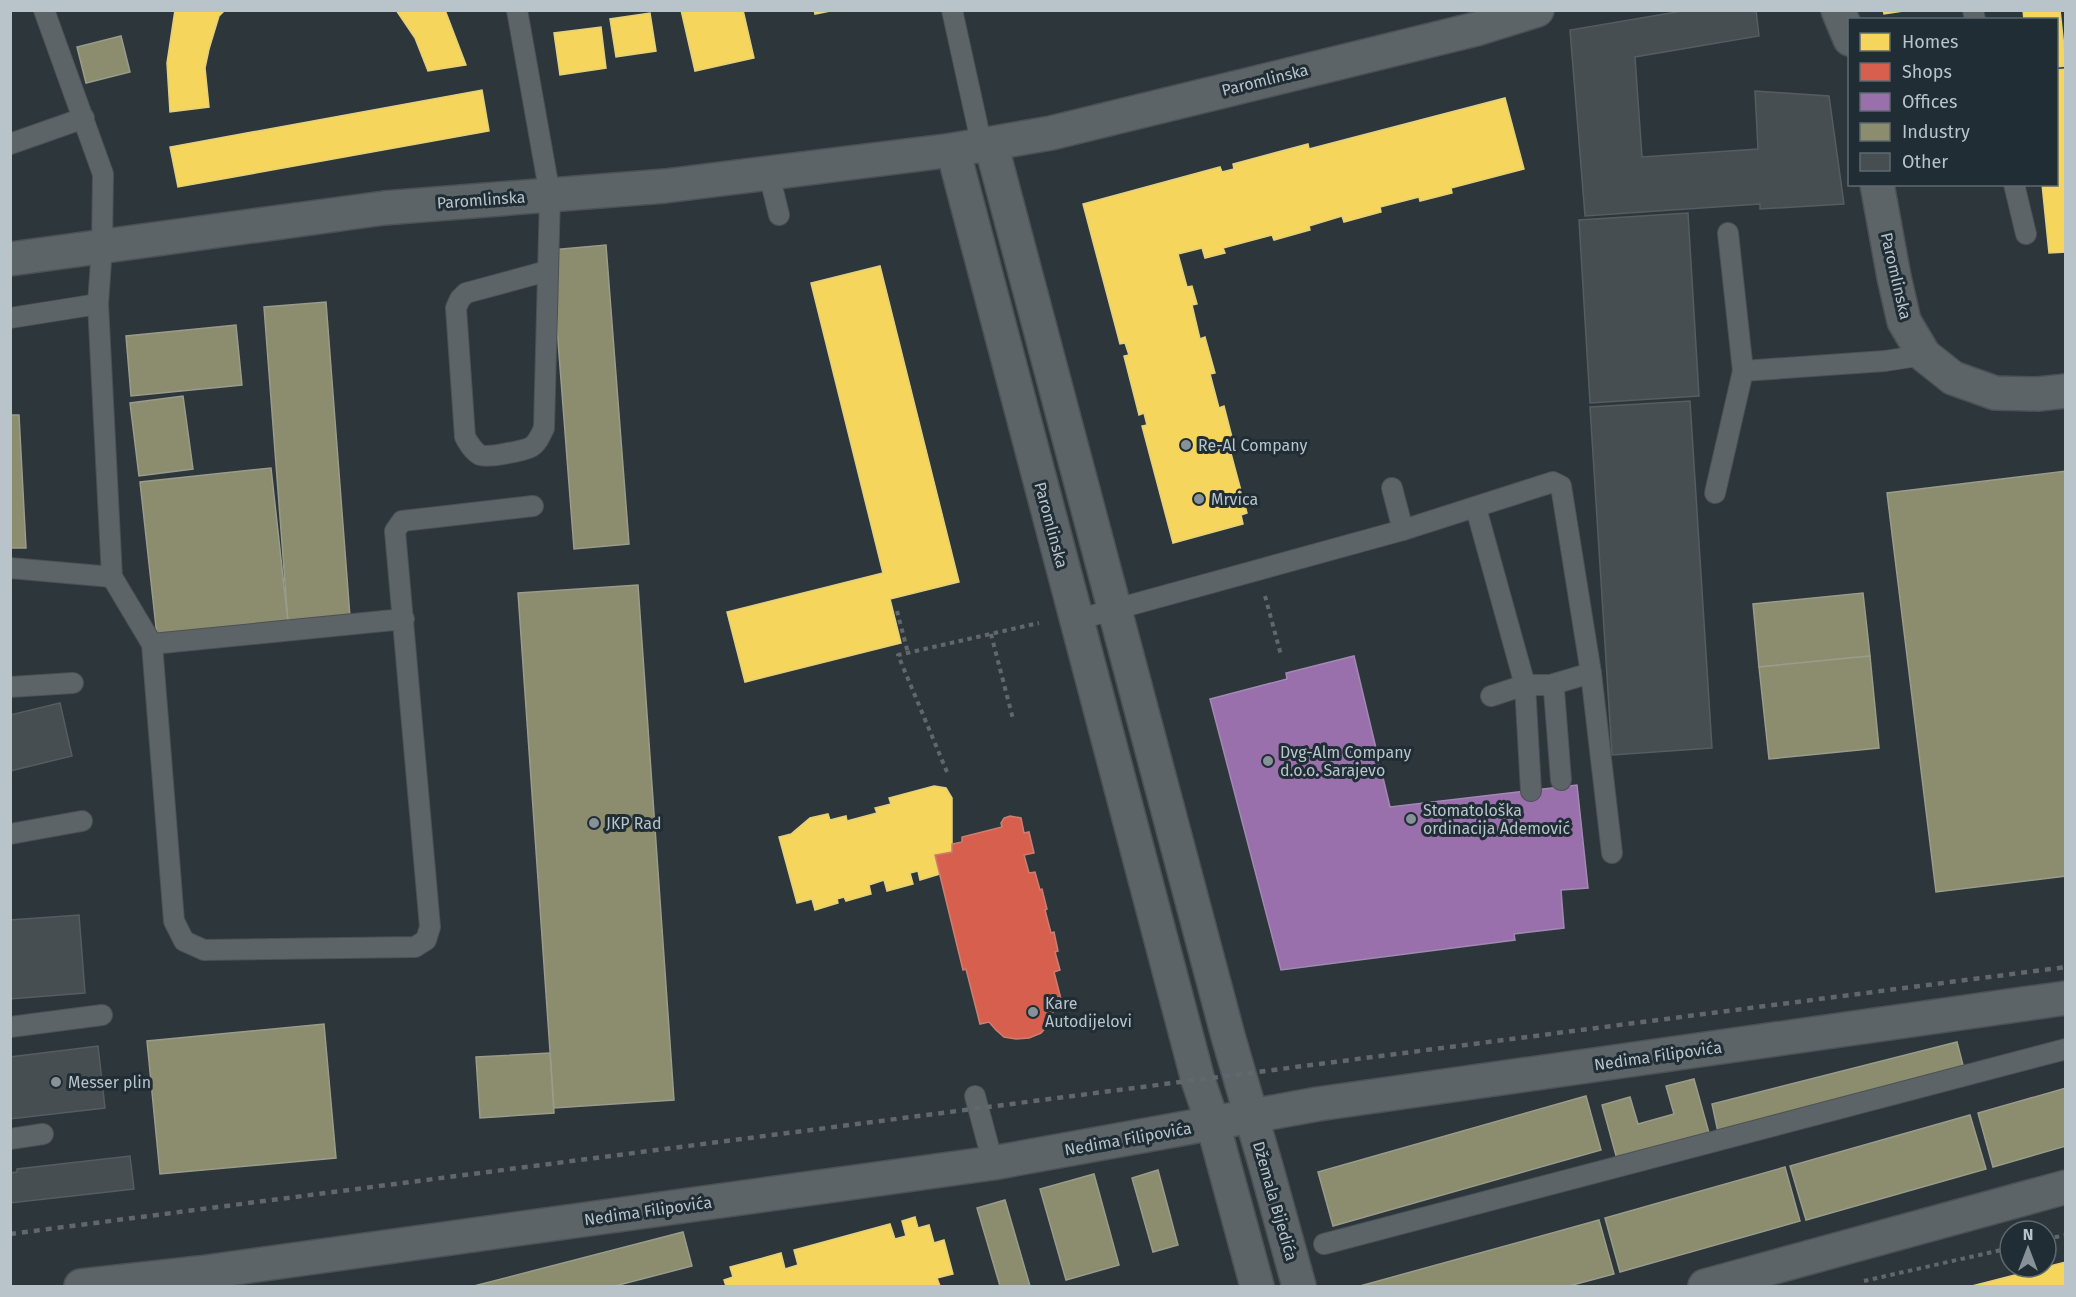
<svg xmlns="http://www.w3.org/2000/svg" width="2076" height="1297" viewBox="0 0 2076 1297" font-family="'Fira Sans',sans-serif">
<rect width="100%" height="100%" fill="#2d363a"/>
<g fill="#f6d55c" stroke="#e3d07d" stroke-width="1.5">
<path d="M175,10H225L219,16L209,49L205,68L209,107L170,112L167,63Z"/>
<path d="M396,10H445L466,65L428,71L415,38Z"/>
<path d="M681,10H743L754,58L695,71Z"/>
<path d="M814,10H835L815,14Z"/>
<path d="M1883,10H1910L1884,14Z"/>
<path d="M2023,10H2060L2066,66L2056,67V20H2024Z"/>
<path d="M650,13L656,51L616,57L610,19Z"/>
<path d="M601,27L606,68L560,75L554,33Z"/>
<path d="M2066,69V252L2049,253L2042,184H2056V70Z"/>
<path d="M482,90L489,131L178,187L170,147Z"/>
<path d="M1505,98L1524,169L1451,188L1452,193L1420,201L1419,197L1380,207L1381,212L1344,222L1342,216L1309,226L1310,230L1274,240L1272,235L1223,248L1225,253L1205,258L1202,248L1178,254L1187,287L1192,286L1197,304L1192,305L1200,339L1205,337L1215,373L1210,374L1219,408L1224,406L1234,445L1229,446L1247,513L1241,515L1243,524L1173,543L1142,426L1147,425L1144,413L1139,415L1124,356L1129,355L1125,343L1120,344L1083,204L1220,167L1222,172L1234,169L1233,164L1308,144L1309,149Z"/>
<path d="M880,266L959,582L890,599L901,643L745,682L727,612L883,573L811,283Z"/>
<path d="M934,786L946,788L952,798V852L935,855L940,874L920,880L918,871L910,873L913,884L887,891L884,880L869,885L871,894L846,901L844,897L837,899L838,903L815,910L812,899L797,903L779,837L791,834L810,818L828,814L830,820L846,816L847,821L877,813L875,808L891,804L889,798Z"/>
<path d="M915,1217L918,1228L929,1225L934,1243L944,1240L953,1274L937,1278L940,1286H726L724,1280L733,1277L730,1267L781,1253L785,1269L798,1265L794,1250L890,1224L895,1239L906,1236L902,1221Z"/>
<path d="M2066,1262V1286H1972L2046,1267Z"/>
</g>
<path fill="#d6604d" stroke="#cd7e72" stroke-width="1.5" d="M1010,816L1021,818L1024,833L1029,832L1034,853L1024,855L1029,873L1035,872L1040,890L1042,889L1047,909L1045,910L1051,933L1054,932L1058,951L1055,952L1060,970L1054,972L1062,1003L1056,1004L1048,1025L1041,1033L1029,1038L1016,1039L1004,1037L996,1030L989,1022L980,1024L966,969L963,970L935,855L952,852V844L962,842V837L1002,827L1001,823L1004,818Z"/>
<path fill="#9970ab" stroke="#a289b4" stroke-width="1.5" d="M1354,656L1390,807L1577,785L1588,888L1561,890L1564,928L1514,934L1515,940L1281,970L1210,699L1287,679L1286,673Z"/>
<g fill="#8c8c6e" stroke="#999c8a" stroke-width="1.5">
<path d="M121,36L130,72L86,83L77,47Z"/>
<path d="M606,245L629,544L574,549L551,250Z"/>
<path d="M326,302L350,617L288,622L264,307Z"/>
<path d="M236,325L242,385L131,396L126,336Z"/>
<path d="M183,396L193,469L139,476L130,403Z"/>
<path d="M10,415H19L26,548H10Z"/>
<path d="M271,468L288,622L157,636L140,482Z"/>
<path d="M2066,471V876L1936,892L1887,493Z"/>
<path d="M638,585L674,1100L554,1108L518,593Z"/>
<path d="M1863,593L1870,656L1759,667L1753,604Z"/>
<path d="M1870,656L1879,748L1769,759L1759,667Z"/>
<path d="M324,1024L336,1158L160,1174L147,1041Z"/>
<path d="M1957,1042L1964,1069L1718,1132L1712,1104Z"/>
<path d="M550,1053L554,1113L480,1118L476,1057Z"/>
<path d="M1694,1079L1709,1133L1617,1159L1602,1105L1630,1097L1638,1124L1674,1114L1666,1086Z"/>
<path d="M2066,1088V1146L1993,1167L1978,1113Z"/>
<path d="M1586,1096L1601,1150L1333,1226L1318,1172Z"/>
<path d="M1970,1115L1986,1169L1806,1220L1790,1166Z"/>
<path d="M1785,1167L1800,1221L1620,1272L1605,1218Z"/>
<path d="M1158,1170L1178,1245L1153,1252L1132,1178Z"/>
<path d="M1094,1174L1119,1265L1066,1280L1040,1189Z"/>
<path d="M1005,1200L1030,1286H1000L977,1208Z"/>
<path d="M1599,1220L1614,1274L1569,1286H1360Z"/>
<path d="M683,1232L692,1266L615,1286H474Z"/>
</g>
<g fill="#464e51" stroke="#555d61" stroke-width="1.5">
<path d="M1688,10H1756L1759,36L1635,57L1642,157L1758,149L1755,91L1829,96L1844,204L1760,209V204L1585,216L1570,30Z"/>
<path d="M1688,213L1699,396L1590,403L1579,220Z"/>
<path d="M1690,401L1712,748L1612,755L1590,407Z"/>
<path d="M60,703L72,756L10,771V715Z"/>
<path d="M79,915L85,993L10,999V920Z"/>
<path d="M98,1046L105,1108L10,1119V1057Z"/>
<path d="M130,1156L134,1189L10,1203V1173L17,1172V1169Z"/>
</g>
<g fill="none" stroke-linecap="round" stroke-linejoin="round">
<g stroke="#4b5154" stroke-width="22">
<g id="service">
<path d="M44,10L103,174L102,247L98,304L112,577L152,644L174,921L184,941L204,950L415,947L426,940L430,927L395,531L402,521L533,506"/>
<path d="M517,10L550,195L544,428C541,434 538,443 531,447C523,451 488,458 480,455C473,451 469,444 465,437L456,308L460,299L466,293L547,271"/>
<path d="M952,10L982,146"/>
<path d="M1973,10L1975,20"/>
<path d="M10,144L84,118"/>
<path d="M769,174L779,215"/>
<path d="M2014,184L2026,234"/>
<path d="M1728,233L1743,371L1885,361L1924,355"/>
<path d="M10,318L98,304"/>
<path d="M1392,488L1403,530"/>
<path d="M1715,493L1743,371"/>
<path d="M1476,508L1525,685L1531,791"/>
<path d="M10,568L112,577"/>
<path d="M1076,620L1403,530L1553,482L1561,486L1591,673L1550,685"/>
<path d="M152,644L404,619"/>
<path d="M1591,673L1612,853"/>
<path d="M10,687L73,683"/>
<path d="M1491,696L1525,685H1550L1554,690L1561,780"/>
<path d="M10,834L82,821"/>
<path d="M10,1027L102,1015"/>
<path d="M975,1096L993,1163"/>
<path d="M10,1139L43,1134"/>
<path d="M1324,1244L2066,1049"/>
</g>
</g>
<g stroke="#4b5154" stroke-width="36">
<g id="minor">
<path d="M1838,10L1850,39"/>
<path d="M991,144L1228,1036L1267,1170L1299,1286"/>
<path d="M953,150L1198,1080L1213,1124L1257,1286"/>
<path d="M1877,184L1894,277L1904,321L1924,355L1953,378L1995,393L2038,394L2066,391"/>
<path d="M10,259L384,208L665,186L953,150L1051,133L1476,29L1537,10"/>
<path d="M81,1286L199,1273L993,1163L1318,1104L2066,998"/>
<path d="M1705,1286L2066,1187"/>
</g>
</g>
<g stroke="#60686b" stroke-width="4" stroke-dasharray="4.5 4.5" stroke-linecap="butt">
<path d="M1265,596L1281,655"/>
<path d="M897,611L908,653"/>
<path d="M991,634L1013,719"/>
<path d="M947,772L898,655L1039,623"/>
<path d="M2046,1239L2066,1235"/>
<path d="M1864,1281L2010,1248"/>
</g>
<use href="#service" stroke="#5d6468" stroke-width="20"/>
<use href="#minor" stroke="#5d6468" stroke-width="33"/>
<path stroke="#61676c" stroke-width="4.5" stroke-dasharray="6 6" stroke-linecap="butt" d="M10,1234L2066,967"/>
</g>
<g fill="#879298" stroke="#202d35" stroke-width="2">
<circle cx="1186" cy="445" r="6"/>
<circle cx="1199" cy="499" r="6"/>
<circle cx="1268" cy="761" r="6"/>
<circle cx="1411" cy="819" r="6"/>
<circle cx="594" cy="823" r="6"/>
<circle cx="1033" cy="1012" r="6"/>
<circle cx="56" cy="1082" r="6"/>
</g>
<g text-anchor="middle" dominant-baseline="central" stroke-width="6" stroke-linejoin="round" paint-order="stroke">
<g font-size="16" fill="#b8c3ca" stroke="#202d35">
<text transform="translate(1265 80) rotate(-14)">Paromlinska</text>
<text transform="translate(481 200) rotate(-4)">Paromlinska</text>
<text transform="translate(1896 276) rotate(77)">Paromlinska</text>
<text transform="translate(1051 525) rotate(75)">Paromlinska</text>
<text transform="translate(1658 1056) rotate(-8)">Nedima Filipovića</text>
<text transform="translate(1128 1139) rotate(-10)">Nedima Filipovića</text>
<text transform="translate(1275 1201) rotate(74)">Džemala Bijedića</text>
<text transform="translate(648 1211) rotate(-8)">Nedima Filipovića</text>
</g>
<g font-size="16" fill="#b8c3ca" stroke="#202d35" text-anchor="start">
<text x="1198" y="445">Re-Al Company</text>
<text x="1211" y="499">Mrvica</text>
<text x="1280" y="752">Dvg-Alm Company<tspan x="1280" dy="18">d.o.o. Sarajevo</tspan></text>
<text x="1423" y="810">Stomatološka<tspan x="1423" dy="18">ordinacija Ademović</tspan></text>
<text x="606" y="823">JKP Rad</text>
<text x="1045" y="1003">Kare<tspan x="1045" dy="18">Autodijelovi</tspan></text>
<text x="68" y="1082">Messer plin</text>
</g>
</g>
<rect width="2076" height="1297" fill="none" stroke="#b8c3ca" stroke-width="24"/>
<rect x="1848" y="18" width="210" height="168" fill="#202d35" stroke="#5d6971" stroke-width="1.5"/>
<rect x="1860" y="33" width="30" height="18" fill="#f6d55c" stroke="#5d6971" stroke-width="1.5"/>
<text x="1902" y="48" font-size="18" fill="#b8c3ca">Homes</text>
<rect x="1860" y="63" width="30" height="18" fill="#d6604d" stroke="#5d6971" stroke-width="1.5"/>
<text x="1902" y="78" font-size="18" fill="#b8c3ca">Shops</text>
<rect x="1860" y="93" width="30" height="18" fill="#9970ab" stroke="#5d6971" stroke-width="1.5"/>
<text x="1902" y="108" font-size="18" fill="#b8c3ca">Offices</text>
<rect x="1860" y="123" width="30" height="18" fill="#8c8c6e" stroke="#5d6971" stroke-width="1.5"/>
<text x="1902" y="138" font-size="18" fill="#b8c3ca">Industry</text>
<rect x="1860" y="153" width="30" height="18" fill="#464e51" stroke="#5d6971" stroke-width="1.5"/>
<text x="1902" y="168" font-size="18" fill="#b8c3ca">Other</text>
<g transform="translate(2028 1249)"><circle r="28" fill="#202d35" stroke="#5d6971" stroke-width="1.5"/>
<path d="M0-4.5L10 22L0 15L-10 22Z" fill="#879298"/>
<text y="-9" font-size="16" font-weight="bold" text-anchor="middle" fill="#b8c3ca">N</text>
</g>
</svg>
